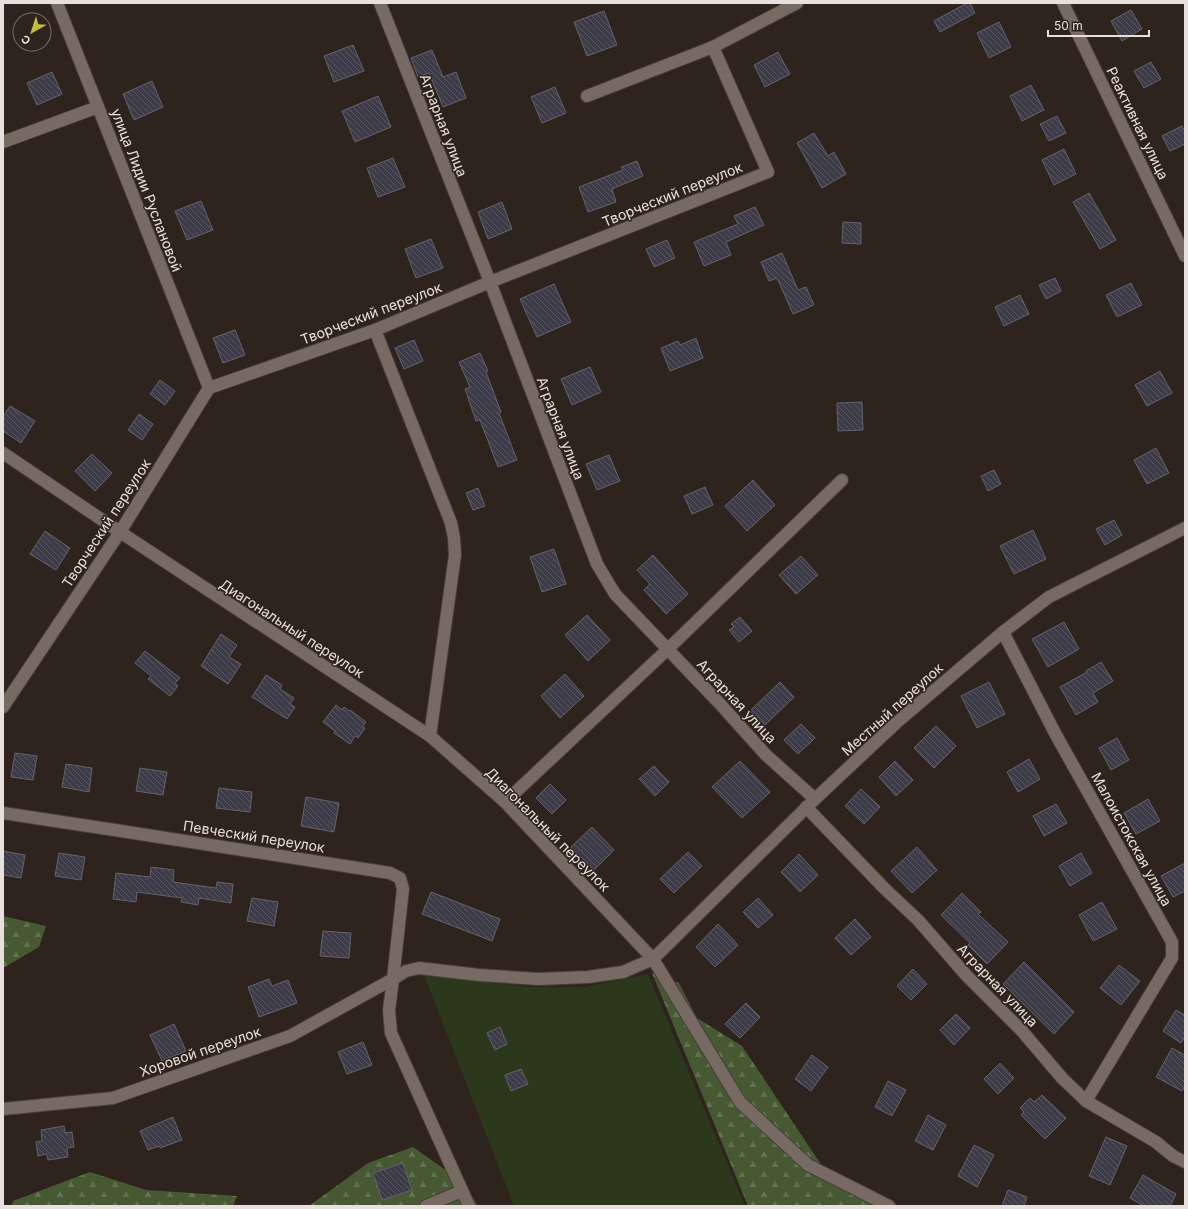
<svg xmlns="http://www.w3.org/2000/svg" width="1188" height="1209" viewBox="0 0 1188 1209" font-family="Inter,sans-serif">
<defs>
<pattern id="forest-firs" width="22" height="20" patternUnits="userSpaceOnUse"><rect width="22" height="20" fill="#475933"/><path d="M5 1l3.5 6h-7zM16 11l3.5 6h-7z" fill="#627150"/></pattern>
<pattern id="building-back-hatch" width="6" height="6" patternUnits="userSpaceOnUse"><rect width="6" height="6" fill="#3d3b47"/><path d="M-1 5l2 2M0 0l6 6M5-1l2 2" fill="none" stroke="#595761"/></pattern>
</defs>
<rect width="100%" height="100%" fill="#2e231d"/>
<g fill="url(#forest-firs)">
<path d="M3,916L46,926L39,947L3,968Z"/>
<path d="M652,973L679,983L697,1018L742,1046L830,1178L892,1206H748Z"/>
<path d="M413,1147L464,1183L478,1206H309L368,1163Z"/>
<path d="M90,1172L146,1190L237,1196L233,1206H11L13,1201Z"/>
</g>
<path fill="#2b381c" d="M648,974L745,1206H514L424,975L529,987H585Z"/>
<g fill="url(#building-back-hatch)" stroke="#63626e">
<path d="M967,3H970L975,13L940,32L934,21Z"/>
<path d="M1131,10L1142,29L1122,41L1111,21Z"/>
<path d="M604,11L617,45L587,56L574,22Z"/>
<path d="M999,22L1011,47L989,58L977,33Z"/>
<path d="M353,45L364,71L334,82L324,56Z"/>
<path d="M432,50L443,77L456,72L466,98L443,107L429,73L418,77L411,58Z"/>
<path d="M778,52L790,74L765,87L754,65Z"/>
<path d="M1151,62L1161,79L1144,88L1134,71Z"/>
<path d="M52,72L62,94L37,105L27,83Z"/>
<path d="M152,81L163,107L134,120L123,94Z"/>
<path d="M1031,85L1044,110L1022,121L1010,96Z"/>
<path d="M555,87L566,113L542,123L531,97Z"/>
<path d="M378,96L391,127L355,142L342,111Z"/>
<path d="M1057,116L1066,133L1049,141L1040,124Z"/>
<path d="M1182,126L1185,132V144L1170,151L1162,136Z"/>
<path d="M814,133L828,156L834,152L846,174L822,188L797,143Z"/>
<path d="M1064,149L1076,174L1054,185L1042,160Z"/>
<path d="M393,158L405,187L378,197L367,168Z"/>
<path d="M637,161L643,176L612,189L616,202L588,212L579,187L623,170L621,167Z"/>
<path d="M1089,193L1116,240L1100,249L1073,202Z"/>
<path d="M201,201L213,230L187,240L175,211Z"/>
<path d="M502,202L512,229L488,239L478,212Z"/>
<path d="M755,207L764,225L726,242L731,255L704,266L694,242L738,224L734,216Z"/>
<path d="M843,222L861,223V244L842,243Z"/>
<path d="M431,239L443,268L416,278L405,249Z"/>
<path d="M667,240L675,258L654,267L646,249Z"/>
<path d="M782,253L798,290L806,287L814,305L793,314L777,278L769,281L761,262Z"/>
<path d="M1055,278L1061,291L1046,299L1039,285Z"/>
<path d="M1131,283L1142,305L1117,317L1106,295Z"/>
<path d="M554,284L571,322L537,337L520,299Z"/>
<path d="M1020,295L1029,314L1004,326L995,307Z"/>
<path d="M235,330L245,355L223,363L213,338Z"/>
<path d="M696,338L703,358L670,371L661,348L678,341L680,345Z"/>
<path d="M414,340L423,361L404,369L395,348Z"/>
<path d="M480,353L488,371L486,372L501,412L499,413L517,460L498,467L480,420L476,421L465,389L470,387L459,362Z"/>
<path d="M590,367L601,392L572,405L561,379Z"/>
<path d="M1160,371L1172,393L1147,406L1135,385Z"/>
<path d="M160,380L175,391L165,405L150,394Z"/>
<path d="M862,402L863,430L838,431L837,403Z"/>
<path d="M10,406L35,421L21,443L3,431V417Z"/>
<path d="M139,414L153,424L142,440L128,430Z"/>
<path d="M1156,448L1169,473L1147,484L1134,460Z"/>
<path d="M92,454L112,473L95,491L75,471Z"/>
<path d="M609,455L620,481L597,490L586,464Z"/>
<path d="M994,470L1001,484L988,491L981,476Z"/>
<path d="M753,480L775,505L747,531L725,506Z"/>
<path d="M705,487L713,505L692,514L684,496Z"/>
<path d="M478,488L485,506L473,510L466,493Z"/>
<path d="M1114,520L1122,535L1105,545L1096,529Z"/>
<path d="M1033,530L1046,559L1014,574L1000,546Z"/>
<path d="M45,531L70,548L56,570L30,554Z"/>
<path d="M554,549L566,584L542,592L530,557Z"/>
<path d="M653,555L688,594L666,614L644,590L650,584L637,570Z"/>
<path d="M801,556L818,575L796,594L779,575Z"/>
<path d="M587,615L610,640L588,661L565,635Z"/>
<path d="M740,617L752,631L739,642L729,630L734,627L731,624Z"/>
<path d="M1064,622L1079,649L1048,667L1032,639Z"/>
<path d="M221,634L237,645L229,657L241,664L228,684L201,666Z"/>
<path d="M145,651L180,678L175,683L178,686L170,696L148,679L151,676L135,663Z"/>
<path d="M1101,662L1113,681L1093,693L1098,702L1076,715L1060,687L1087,672L1086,671Z"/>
<path d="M565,674L584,696L560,718L541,696Z"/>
<path d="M266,675L282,685L280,689L294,698L290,704L295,707L287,719L252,697Z"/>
<path d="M780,682L794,697L765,725L750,711Z"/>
<path d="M989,682L1005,714L977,728L961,696Z"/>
<path d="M336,705L342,710L344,707L349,711L350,710L366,722L363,726L365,728L358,738L355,736L350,744L334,733L335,731L323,722Z"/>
<path d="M801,724L815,738L798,754L784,740Z"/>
<path d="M936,726L956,746L934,768L914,748Z"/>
<path d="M1117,738L1129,760L1111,770L1099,748Z"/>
<path d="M15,753L37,756L33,780L11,777Z"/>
<path d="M1029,759L1040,779L1018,792L1007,772Z"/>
<path d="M740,761L770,792L742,818L712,787Z"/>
<path d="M895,761L913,780L896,796L879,777Z"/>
<path d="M66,764L92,768L89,792L62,787Z"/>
<path d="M654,766L669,782L655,796L639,779Z"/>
<path d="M140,768L167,772L163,795L136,791Z"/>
<path d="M550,784L566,800L552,814L536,798Z"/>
<path d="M219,788L252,792L250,812L216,808Z"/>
<path d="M861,789L880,807L864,824L845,806Z"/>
<path d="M306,797L339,803L334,832L301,826Z"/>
<path d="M1148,799L1160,821L1136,834L1124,813Z"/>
<path d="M1056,804L1067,823L1044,836L1033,816Z"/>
<path d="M592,827L614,850L594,870L571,847Z"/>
<path d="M917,847L937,870L912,893L891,871Z"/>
<path d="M3,851L25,855L21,878L3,875Z"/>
<path d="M688,852L702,866L674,893L660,879Z"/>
<path d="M59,853L85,857L81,880L55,876Z"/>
<path d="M1081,853L1092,873L1070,886L1059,866Z"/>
<path d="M799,854L818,875L800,892L781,872Z"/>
<path d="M1185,863V891L1173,897L1161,876Z"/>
<path d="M151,867L174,870L173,882L216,888L217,882L233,884L231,903L199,898L198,905L181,902L182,898L137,892L136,902L113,899L116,873L150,877Z"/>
<path d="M431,892L500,919L492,941L422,914Z"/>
<path d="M962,893L981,912L978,914L1008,942L987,964L968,945L970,943L941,915Z"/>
<path d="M252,898L278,902L274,926L247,921Z"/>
<path d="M758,898L773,915L758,928L743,912Z"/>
<path d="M1102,902L1117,929L1093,941L1079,915Z"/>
<path d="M855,919L871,937L851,955L835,938Z"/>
<path d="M718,924L738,945L715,967L696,947Z"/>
<path d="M323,931L351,933L349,958L320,956Z"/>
<path d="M1024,962L1074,1012L1054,1034L1003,984Z"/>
<path d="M1119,965L1140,981L1121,1005L1100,988Z"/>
<path d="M913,969L927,984L911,1000L897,986Z"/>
<path d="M269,979L272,986L288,980L297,1003L259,1017L248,987Z"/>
<path d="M746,1003L760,1017L740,1038L725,1024Z"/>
<path d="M1176,1010L1185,1015V1036L1181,1043L1163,1031Z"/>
<path d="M956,1014L970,1028L954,1045L940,1030Z"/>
<path d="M174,1024L186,1051L162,1061L150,1035Z"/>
<path d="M500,1027L507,1044L495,1050L487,1033Z"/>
<path d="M363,1042L372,1065L347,1074L338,1052Z"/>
<path d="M1172,1048L1185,1055V1086L1182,1091L1156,1077Z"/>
<path d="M812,1055L828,1067L811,1091L795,1079Z"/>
<path d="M1000,1063L1014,1078L998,1094L984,1079Z"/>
<path d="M521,1069L528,1084L511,1091L505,1075Z"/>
<path d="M888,1081L906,1090L892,1116L875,1107Z"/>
<path d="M1042,1095L1066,1118L1045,1139L1021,1115L1024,1112L1020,1108L1030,1098L1034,1102Z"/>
<path d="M928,1115L946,1125L933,1150L915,1141Z"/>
<path d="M173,1117L182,1140L160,1148L159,1146L148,1150L140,1131Z"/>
<path d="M64,1126L65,1133L72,1132L74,1147L67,1148L68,1157L48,1160L47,1154L38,1156L36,1142L42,1141L41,1130Z"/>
<path d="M1106,1137L1127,1146L1110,1185L1089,1176Z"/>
<path d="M974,1145L994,1155L977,1187L958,1176Z"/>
<path d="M403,1163L412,1190L382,1200L373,1173Z"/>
<path d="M1143,1175L1176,1194L1170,1206H1144L1130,1198Z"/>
<path d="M1008,1190L1027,1197L1024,1206H1002Z"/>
</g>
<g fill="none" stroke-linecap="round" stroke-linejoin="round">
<g stroke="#483f3a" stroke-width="14">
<g id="street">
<path d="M57,3L209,388"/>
<path d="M380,3L490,282L597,564L615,594L721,705L766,755L815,799"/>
<path d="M587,96L713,47L797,3"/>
<path d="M3,142L98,107"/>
<path d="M375,330L451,523L454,538L455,555L430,736"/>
<path d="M3,453L120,532L430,736L505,802L653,959L740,1102L808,1165L889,1206"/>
<path d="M1003,632L1056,735L1172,942V958L1086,1101"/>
<path d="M3,707L120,532L209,388L375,330L490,282L768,172L713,47"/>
<path d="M505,802L668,649L842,480"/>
<path d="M806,807L885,889L918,920L966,975L1022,1031L1062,1078L1086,1101L1156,1142L1173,1156L1185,1162"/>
<path d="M3,813L121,831L390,873L400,878L403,889L393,979L290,1036L113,1098L3,1109"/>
<path d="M426,1206L462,1191"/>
<path d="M469,1206L391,1033L389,1010L393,979L406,971L419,968L479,975L538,979L588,977L623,972L653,959L815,799L896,723L1003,632L1049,597L1185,528"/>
</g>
</g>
<g stroke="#483f3a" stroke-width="14">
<path id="secondary" d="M1063,3L1185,256"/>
</g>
<use href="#street" stroke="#776a63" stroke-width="12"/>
<use href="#secondary" stroke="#776a63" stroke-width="12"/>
</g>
<g text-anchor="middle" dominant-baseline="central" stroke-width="3" stroke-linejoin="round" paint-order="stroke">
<g font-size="14" fill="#e8e0dc" stroke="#2e231d">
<text transform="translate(1138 123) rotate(64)">Реактивная улица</text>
<text transform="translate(444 125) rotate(69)">Аграрная улица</text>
<text transform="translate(147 190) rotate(69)">улица Лидии Руслановой</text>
<text transform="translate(672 194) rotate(-22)">Творческий переулок</text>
<text transform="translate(371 313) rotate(-21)">Творческий переулок</text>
<text transform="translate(561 428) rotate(69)">Аграрная улица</text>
<text transform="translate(106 523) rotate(-57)">Творческий переулок</text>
<text transform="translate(292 628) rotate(33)">Диагональный переулок</text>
<text transform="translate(737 701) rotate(47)">Аграрная улица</text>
<text transform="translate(892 709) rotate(-42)">Местный переулок</text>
<text transform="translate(548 829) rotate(45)">Диагональный переулок</text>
<text transform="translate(254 836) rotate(9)">Певческий переулок</text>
<text transform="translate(1132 839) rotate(61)">Малоистокская улица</text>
<text transform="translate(998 985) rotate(46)">Аграрная улица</text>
<text transform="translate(200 1051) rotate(-19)">Хоровой переулок</text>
</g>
</g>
<rect width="1188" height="1209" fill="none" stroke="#e8e0dc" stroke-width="8"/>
<g transform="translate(32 32) rotate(219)"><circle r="19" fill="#2e231d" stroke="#786f69"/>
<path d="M0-3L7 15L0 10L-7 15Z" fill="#c3bd3f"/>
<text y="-6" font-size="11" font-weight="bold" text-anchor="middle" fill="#e8e0dc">С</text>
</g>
<path d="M1048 30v6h101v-6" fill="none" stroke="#e8e0dc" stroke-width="2"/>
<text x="1054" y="30" font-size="12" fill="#e8e0dc" stroke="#2e231d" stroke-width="3" paint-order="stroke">50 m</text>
</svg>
